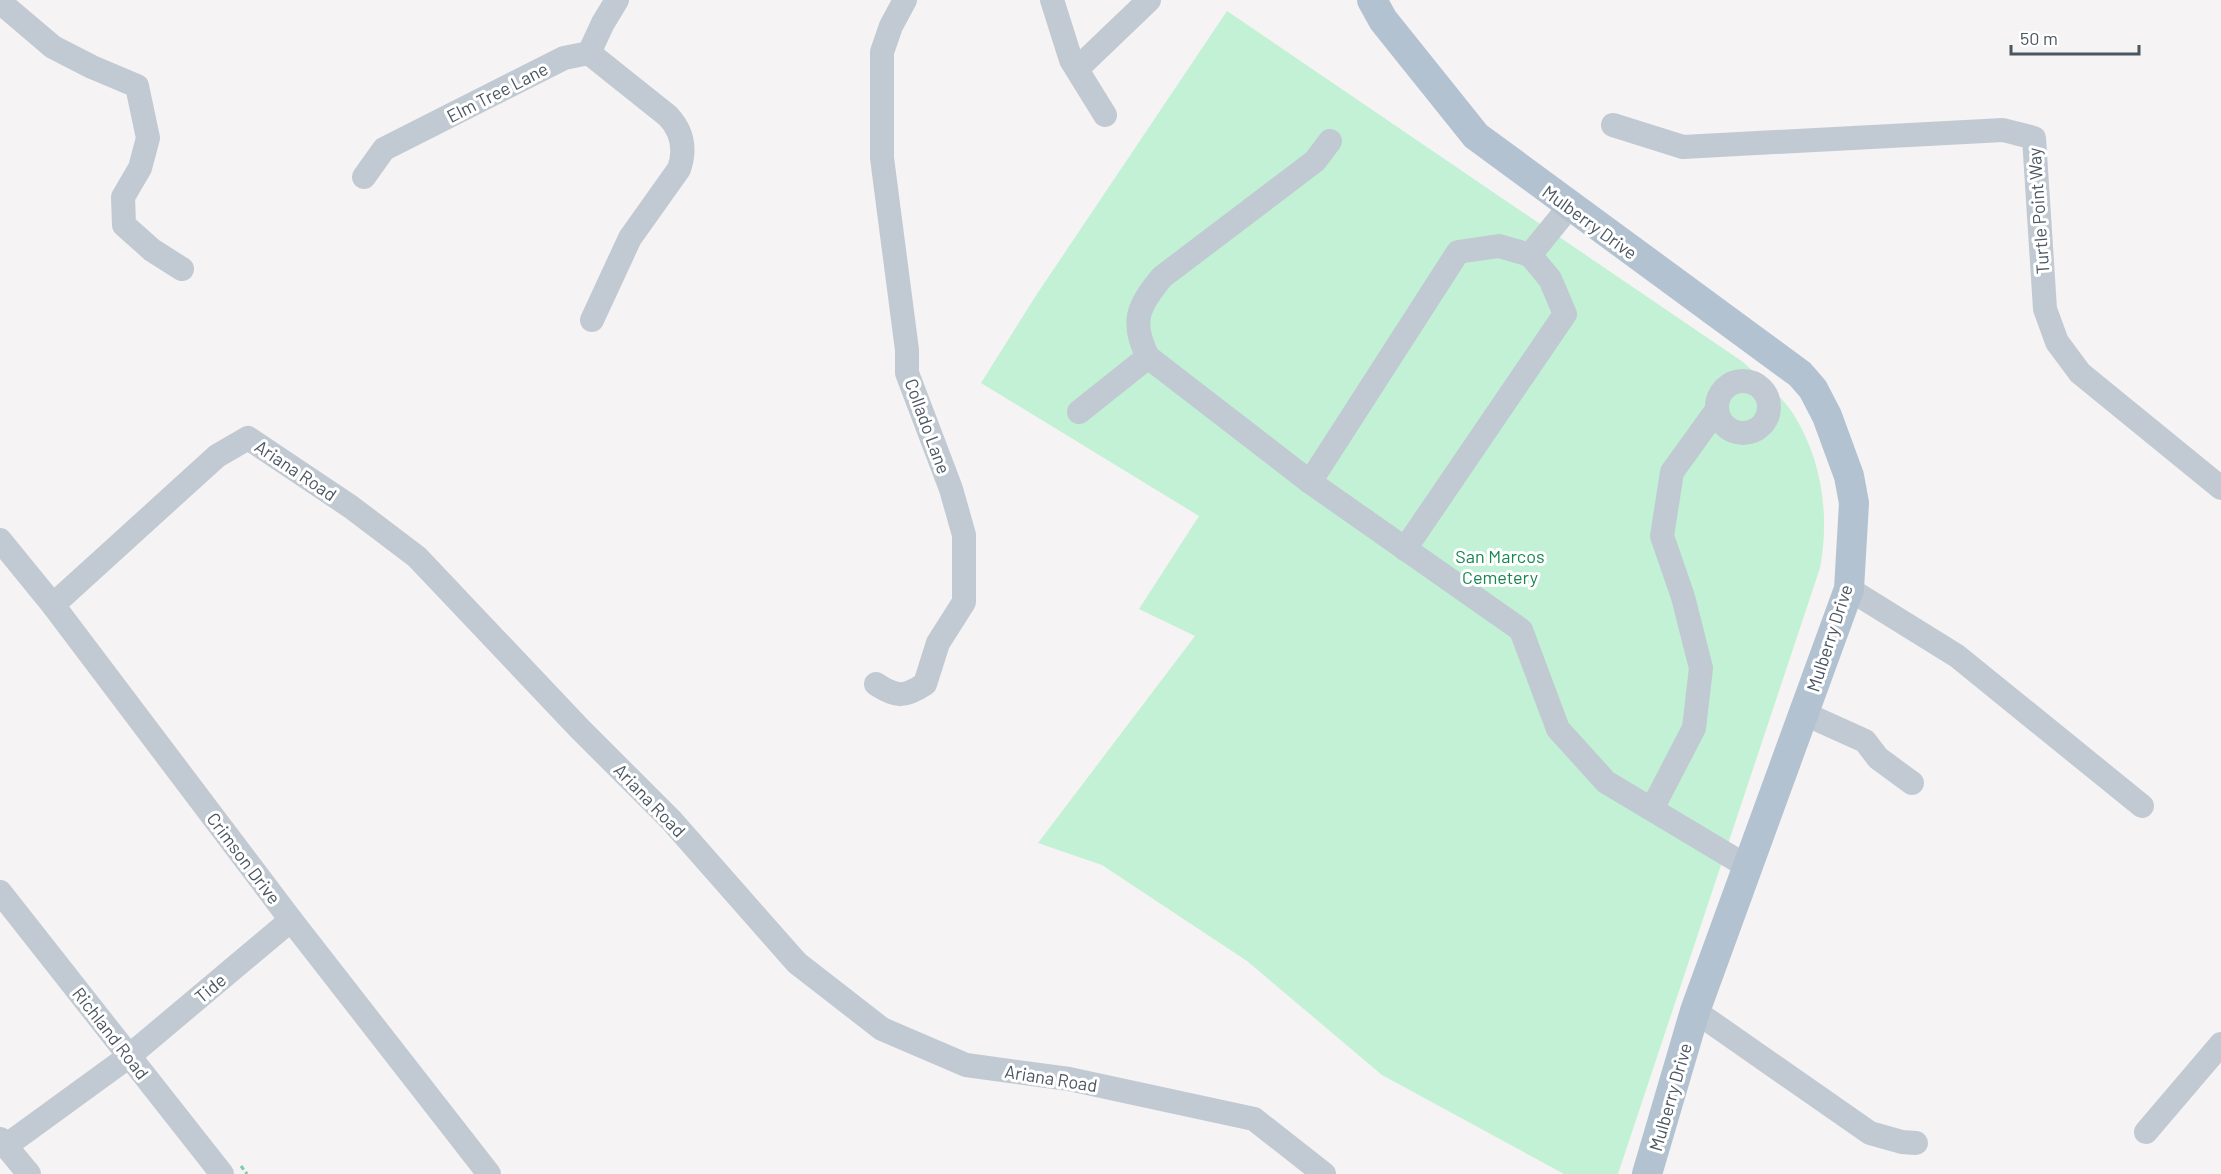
<svg xmlns="http://www.w3.org/2000/svg" width="2221" height="1174" viewBox="0 0 2221 1174" font-family="Barlow,sans-serif">
<rect width="100%" height="100%" fill="#f5f3f3"/>
<path fill="#c3f1d5" d="M1227,11L1743,362C1759,377 1779,393 1792,412C1822,458 1830,515 1820,568L1618,1174H1564L1382,1075L1247,961L1102,865L1038,843L1195,636L1139,609L1199,516L981,383L1035,297Z"/>
<g fill="none" stroke-linecap="round" stroke-linejoin="round">
<path stroke="#7ad0a6" stroke-width="3" stroke-dasharray="4.5 3" stroke-linecap="butt" d="M241,1166L247,1174"/>
<g stroke="#c1cad2" stroke-width="24">
<path d="M1052,0L1071,60L1105,115"/>
<path d="M0,2L53,47L92,67L137,86L148,138L140,168L123,197L124,225L152,250L182,269"/>
<path d="M589,53L668,116C682,131 686,149 679,169L630,238L592,320"/>
<path d="M1077,69L1149,0"/>
<path d="M1613,125L1683,147L2003,130L2034,138L2045,309L2057,342L2080,373L2221,488"/>
<path d="M1330,141L1315,161L1162,277C1138,306 1130,322 1148,357L1310,482L1458,252L1499,246L1530,255L1569,207"/>
<path d="M364,177L384,149L564,58L589,53L603,23L617,0"/>
<circle cx="1743" cy="407" r="26"/>
<path d="M1079,412L1148,357"/>
<path d="M1310,482L1521,630L1558,729L1606,782L1748,867"/>
<path d="M0,540L53,605L291,920L489,1174"/>
<path d="M1405,549L1565,314L1550,279L1530,255"/>
<path d="M1849,589L1957,656L2142,806"/>
<path d="M53,605L217,456L248,438L351,507L417,557L579,728L671,820L797,963L882,1029L966,1065L1069,1079L1254,1119L1324,1174"/>
<path d="M876,684C897,698 905,697 925,684L938,643L964,602V535L951,489L907,373V350L882,158V52L891,26L905,0"/>
<path d="M1803,713L1865,741L1878,758L1912,783"/>
<path d="M1652,809L1694,728L1701,668L1683,597L1662,536L1672,472L1716,411"/>
<path d="M0,892L222,1174"/>
<path d="M1695,1011L1870,1133L1902,1142L1916,1143"/>
<path d="M2146,1132L2221,1044"/>
<path d="M0,1139L29,1174"/>
<path d="M7,1145L128,1057L291,920"/>
</g>
<path stroke="#b3c2d1" stroke-width="30" d="M1372,0L1383,20L1476,136L1800,374L1813,389L1827,416L1849,476L1854,503L1849,589L1695,1011L1647,1174"/>
</g>
<g text-anchor="middle" dominant-baseline="central" stroke-width="6" stroke-linejoin="round" paint-order="stroke">
<g font-size="18" fill="#4a5661" stroke="#fff">
<text transform="translate(497 92) rotate(-27)">Elm Tree Lane</text>
<text transform="translate(2038 211) rotate(-94)">Turtle Point Way</text>
<text transform="translate(1590 222) rotate(36)">Mulberry Drive</text>
<text transform="translate(928 426) rotate(70)">Collado Lane</text>
<text transform="translate(296 470) rotate(34)">Ariana Road</text>
<text transform="translate(1829 638) rotate(-72)">Mulberry Drive</text>
<text transform="translate(650 800) rotate(46)">Ariana Road</text>
<text transform="translate(244 858) rotate(53)">Crimson Drive</text>
<text transform="translate(210 988) rotate(-40)">Tide</text>
<text transform="translate(111 1033) rotate(52)">Richland Road</text>
<text transform="translate(1051 1078) rotate(9)">Ariana Road</text>
<text transform="translate(1670 1097) rotate(-74)">Mulberry Drive</text>
</g>
<g font-size="18" fill="#17864f" stroke="#fff">
<text x="1500" y="556">San Marcos<tspan x="1500" dy="21">Cemetery</tspan></text>
</g>
</g>
<path d="M2011 45v9h128v-9" fill="none" stroke="#4a5661" stroke-width="3"/>
<text x="2020" y="45" font-size="18" fill="#4a5661" stroke="#ffffff" stroke-width="4.5" paint-order="stroke">50 m</text>
</svg>
